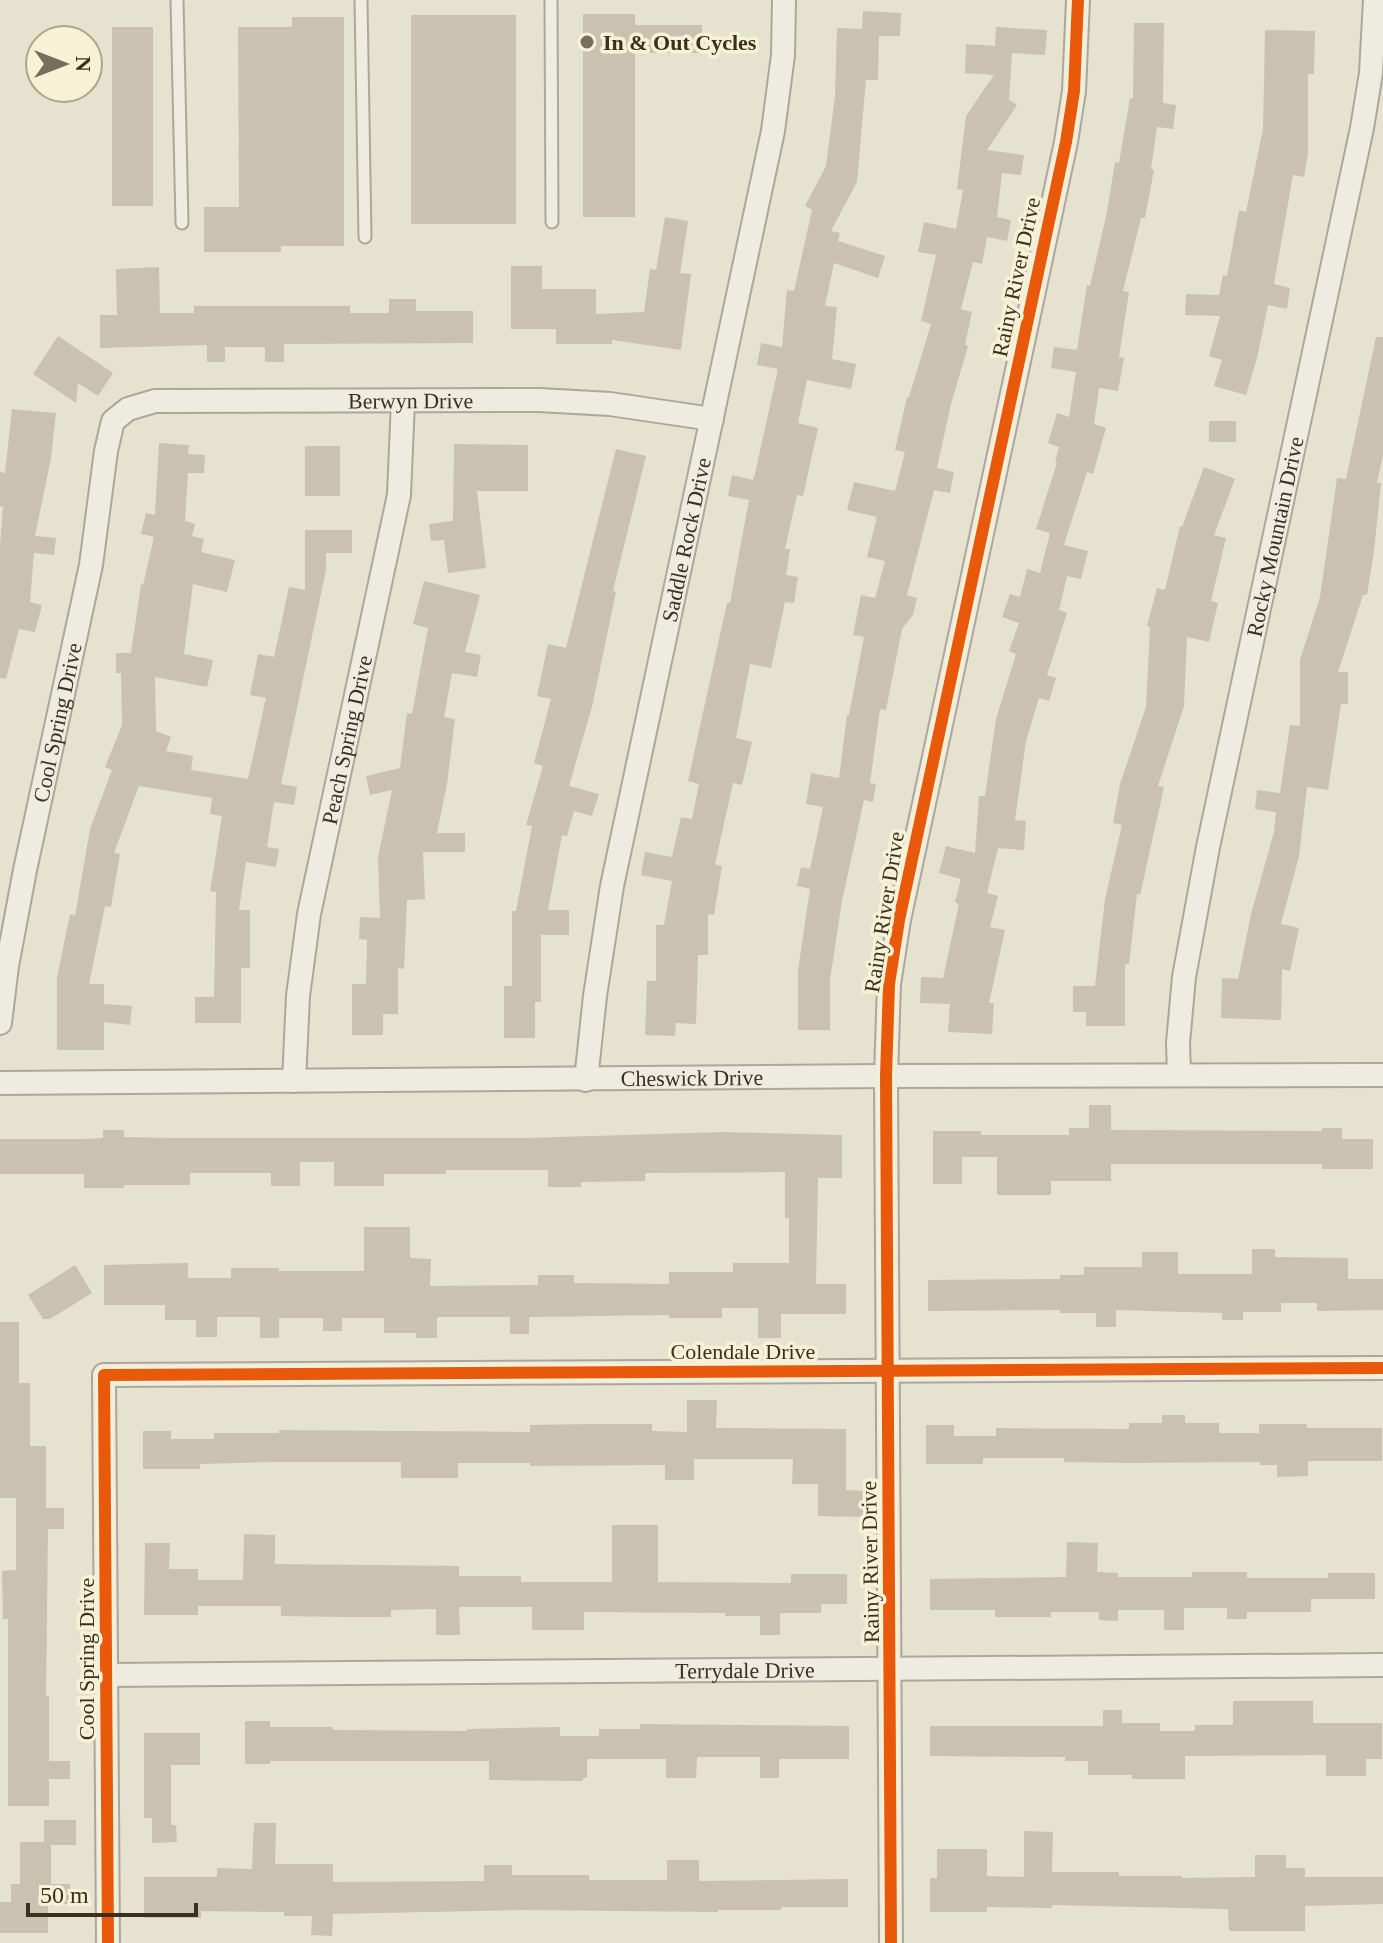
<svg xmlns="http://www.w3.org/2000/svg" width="1383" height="1943" viewBox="0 0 1383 1943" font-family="'Times New Roman',serif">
<rect width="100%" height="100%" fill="#e6e2d0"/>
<g fill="#cac1b0">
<path d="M863,11L901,13L900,36H879L878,80H866L857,182L831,231L840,233L838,241L885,256L878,278L834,263L825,306L837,307L832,359L856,364L851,389L807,380L798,423L818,428L803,496L797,495L785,549H790L786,575L798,577L794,603L785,602L771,668L750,664L736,738L752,742L742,785L733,783L715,864L722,866L714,915L708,914V955H698L696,1024L676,1023L675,1036L645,1035L647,981H656V925H664L672,881L641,875L645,852L672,857L681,817L692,819L699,784L688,781L727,603H730L749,500L728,496L732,475L753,480L755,474L778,369L757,365L761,343L782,347L787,290L794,291L812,210L805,206L826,166L835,96L837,28L862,29Z"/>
<path d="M583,14H635V25H702V53H635V217H583Z"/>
<rect x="411" y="15" width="105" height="209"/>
<path d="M292,17H344V246H281V252H204V207H239L238,27H292Z"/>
<path d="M1134,23H1164L1163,103L1176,105L1173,129L1157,127L1151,169L1154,170L1145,218H1141L1123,291L1129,292L1119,357L1124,358L1118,391L1099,388L1094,424L1106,428L1093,474L1087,472L1064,545L1088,551L1081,579L1067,576L1059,610L1067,613L1047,675L1056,678L1049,701L1039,698L1026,741L1015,820L1026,821L1024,850L998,848L987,893L998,896L990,927L1005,930L989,1003H994L992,1034L948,1032L950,1004L920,1003L921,977L943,978L959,904L955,902L961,879L939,873L946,846L975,853L979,796H985L996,719L1016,654L1009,651L1019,623L1002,617L1010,594L1020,597L1027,569L1040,573L1050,533L1036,529L1057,463L1055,462L1059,447L1048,443L1057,413L1069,417L1076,372L1051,368L1054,347L1077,350L1087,285L1090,286L1107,212L1115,162L1119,163L1130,98L1133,99Z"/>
<rect x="112" y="27" width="41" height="179"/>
<path d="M996,27L1047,30L1045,55L1012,53L1009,100L1017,105L987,150L1024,155L1021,175L1002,173L997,217L1011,220L1007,241L987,237L982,264L973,262L961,309L972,312L965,345L968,346L951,404L937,468L954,472L950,493L934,490L907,595L917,598L913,615L902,629L886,710L880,709L870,783L876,784L873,802L864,800L842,901L830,980V1030H798V970L810,889L797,886L801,867L810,869L823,807L806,804L811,773L839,778L847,715H849L864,637L853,635L861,595L875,598L885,561L867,557L877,517L847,510L854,482L895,491L905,452L895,450L907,397H909L931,324L921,321L936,255L918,252L924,222L956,229L963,190L957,189L966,116L994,75L965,73L966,44L995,46Z"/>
<path d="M1265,30L1315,31L1314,74H1308V153L1304,177L1293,175L1274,284L1290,288L1287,309L1268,305L1257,358L1246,395L1214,386L1222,360L1209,356L1220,316L1185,315L1186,294L1219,295L1223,275L1227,276L1239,210L1246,212L1263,129Z"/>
<path d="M665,217L688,221L680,273L691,274L681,350L612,340V344H556V329H511V266H542V289H596V314L644,312L650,269L656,270Z"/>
<path d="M159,267L160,313H194V306H350V313H389V299H416V311H473V343L284,344V362H265V347H225V362H207V345L100,348V315H117L116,269Z"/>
<path d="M58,336L113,373L98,396L78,383L76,403L33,374Z"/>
<path d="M1376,337H1383V455L1377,483H1381L1374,551L1367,595H1363L1338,672H1348V704H1341L1328,790L1307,787L1299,856L1281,924L1299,928L1290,971L1282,969L1281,1020L1221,1018L1222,978L1238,979L1251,914L1274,832L1276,812L1255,809L1257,790L1280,793L1290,725L1300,726V660L1320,597L1337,478L1346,479Z"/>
<path d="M12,409L56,413L51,458L35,536L56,538L54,555L34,553L30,602L42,605L35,632L19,629L6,679L0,678V546L3,507L0,506V472L5,473Z"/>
<rect x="1209" y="421" width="27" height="21"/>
<path d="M159,443L189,445L188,454L205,455L204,473H188L185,521L195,524L192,536L204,539L201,552L235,560L227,592L193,584L184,654L213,660L207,687L155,677L156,731L171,737L166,751L193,756L191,770L248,779L266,698L250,695L258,654L274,657L289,587L305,590V530H352V553H326V570L281,784L297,787L294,805L274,802L267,847L279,849L276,867L246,862L239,910H250V968H241V1023H195V997H214L216,892L210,891L222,816L210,814L212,798L139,786L114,853L120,854L111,907L105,906L89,984H104V1004L132,1006L130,1025L104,1022V1050H57V978L70,914L75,916L90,829L112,770L105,767L122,725L121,673H116V653H131L141,584L143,585L154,537L141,534L146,513L155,515Z"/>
<path d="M454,444L528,445V491H477L486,568L448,573L444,540L431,541L429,524L453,521Z"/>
<rect x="305" y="446" width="35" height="50"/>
<path d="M616,449L646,456L613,591L616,592L592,707L569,786L599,794L592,816L574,811L567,836L562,835L548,910H569V935H541V1002H535V1038H504V986H512V911H516L532,826L526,825L543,766L534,763L551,699L537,696L548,644L566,648Z"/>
<path d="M1204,467L1235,479L1214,535L1226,538L1211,601L1218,603L1209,642L1187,637L1184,706L1158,786L1164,787L1140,895L1137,894L1129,964H1125V1026H1086V1012H1073V986H1095L1105,899L1122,825L1113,823L1120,784L1146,707L1150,627L1147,626L1157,588L1165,590L1180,526L1182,527Z"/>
<path d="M424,581L480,595L465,652L481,655L477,677L452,673L444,717L455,719L447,784L437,833H465V852H423L425,899L407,900L404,969L398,968V1014H383V1035H352V984H366L367,940L359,939L360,917L380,918L378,857L392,790L370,795L366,776L400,768L407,713L412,714L428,628L413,624Z"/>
<path d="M1089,1105H1111V1130L1322,1131V1128H1342V1139H1373V1169H1322V1164H1111V1181H1051V1195H997V1157H962V1184H933V1131H981V1135H1069V1128H1089Z"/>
<path d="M103,1130H124V1137L170,1138H526L723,1132L842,1135V1178H818L816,1284H846V1314H781V1338H758V1308H722V1318H669V1315L529,1317V1334H510V1317H437V1338H416V1333H384V1318H342V1331H323V1318H279V1338H260V1317H217V1337H196V1320H165V1305H104V1265L188,1263V1278H231V1268H279V1271H364V1227H410V1258L431,1259L430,1286L538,1285V1275H574V1283L669,1284V1272H733V1263H789V1218H785V1172L645,1173V1181L581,1182V1187H548V1170H446V1174H384V1186H334V1162H300V1186H271V1173H190V1185H124V1188H84V1174H0V1139H84L103,1138Z"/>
<path d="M1252,1249H1275V1257L1348,1258V1279H1383V1310L1317,1311V1303H1281V1312H1243V1320H1222V1313L1116,1310V1327H1096V1313H1060V1310L928,1311V1280L1060,1279V1275H1084V1267H1142V1252H1178V1274H1252Z"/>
<path d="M75,1265L92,1293L50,1319H43L28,1295Z"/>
<path d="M0,1322H19V1383H30V1446H46V1508H64V1529H48L46,1696H49V1761H70V1779H49V1806H8V1619H3L2,1571L16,1570V1498H0Z"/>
<path d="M687,1400H717L716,1428L846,1429V1490L865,1491L864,1517L818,1516V1484H792L793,1459H694V1480H665V1465L530,1466V1463H458V1478H401V1462H270L200,1464V1469H143V1431H171V1439H214V1433H279V1430L530,1432V1425L597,1424H652V1431L687,1432Z"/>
<path d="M1162,1415H1185V1423H1219V1433H1259V1424H1307V1428H1382V1461H1308V1476L1277,1477V1465H1260V1462L1129,1463L1064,1462V1458H983V1464H926V1425H954V1436H996V1428L1129,1429V1423H1162Z"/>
<path d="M612,1525H658V1582L791,1583V1574H847V1604H821V1613H780V1635H760V1616H725V1613L584,1612V1630H532V1607H459L460,1635H436V1609L391,1610V1617H344L281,1616V1606H198V1615H144L145,1543H170L169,1569H198V1580H243L244,1534L275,1535V1564L459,1566V1576H521V1582H612Z"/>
<path d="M1067,1542L1098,1543L1097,1572L1118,1573V1577H1192V1572H1247V1578H1328V1573H1375V1599H1311V1612H1247V1619H1227V1608H1184V1630H1164V1610H1118V1621L1099,1620V1612H1051V1617H995V1610H930V1579L1066,1577Z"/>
<path d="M1233,1701H1313V1723H1382V1759H1366V1776H1326V1755L1185,1756V1779H1132V1775H1088V1761H1065V1757L930,1756V1726H1103V1710H1122V1723H1160V1731H1195V1725H1233Z"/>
<path d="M245,1721H270V1727H333V1730L467,1731V1729L560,1727V1736H599V1729H640V1724L849,1726V1759H779V1778H760V1757H697L696,1778H666V1759H587V1778H583V1781L489,1780V1761H270V1764H245Z"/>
<path d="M144,1733H200V1765H171V1825H176L177,1842L152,1843V1818H144Z"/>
<path d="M44,1820H76V1845H51V1884H70V1904H48V1933H0V1902H11V1884H20V1842H44Z"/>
<path d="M254,1823H276L275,1864H333V1882L484,1881V1865H512V1875H589V1880H667V1860H699V1881L848,1879V1907H781V1910H718V1912L524,1910L333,1914L332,1936L311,1935L312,1916H284V1912L201,1911V1918H144V1877H217V1868L252,1869Z"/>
<path d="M1024,1831L1053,1832L1052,1872H1119V1876H1182V1878L1255,1877V1855H1286V1868H1305V1877H1383V1904L1305,1906V1931H1229L1228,1909L1052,1905V1908L987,1907V1912H930V1878H937V1849H987V1876L1024,1877Z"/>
</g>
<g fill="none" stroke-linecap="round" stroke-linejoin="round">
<g stroke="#aca798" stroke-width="15">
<g id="service">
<path d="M177,0L182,223"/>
<path d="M361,0L365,237"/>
<path d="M551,0L552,222"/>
</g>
</g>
<g stroke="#aca798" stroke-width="26">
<g id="minor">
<path id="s1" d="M0,1023L7,966L25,870L91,565L106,451L113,421L128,409L155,401L539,400L610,404L712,419"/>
<path id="s2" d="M1179,1075L1178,1043L1184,977L1208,847L1362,128L1371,73L1375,0"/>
<path id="s3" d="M586,1080L595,996L612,886L773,131L783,55L784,0"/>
<path id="s4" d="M294,1081L298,996L309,914L399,495L403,401"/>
<path id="s5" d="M0,1083L886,1076L1383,1075"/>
<path id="s6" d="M107,1675L1383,1665"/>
<path d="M108,1943L104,1375L1383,1368"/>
<path d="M891,1943L886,1076L889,984L899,920L1066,142L1074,91L1078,0"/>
</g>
</g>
<use href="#service" stroke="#eeebe1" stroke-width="11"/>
<use href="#minor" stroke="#eeebe1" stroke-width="22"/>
<g stroke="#f7f1d6" stroke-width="17">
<g id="cycleway">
<path d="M108,1943L104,1375L1383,1368"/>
<path d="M891,1943L886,1076L889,984L899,920L1066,142L1074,91L1078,0"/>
</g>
</g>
<use href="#cycleway" stroke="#e8590c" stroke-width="12"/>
</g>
<circle fill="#776e5d" stroke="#f7f1d6" stroke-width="3" cx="587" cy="42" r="8"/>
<g text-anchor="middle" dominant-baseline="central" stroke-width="7" stroke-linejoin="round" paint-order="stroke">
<g font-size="22" font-weight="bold" fill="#3b301f" stroke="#f7f1d6" text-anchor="start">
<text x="603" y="42">In &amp; Out Cycles</text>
</g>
<g font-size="22" fill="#3b301f" stroke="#f7f1d6">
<text transform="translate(1016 277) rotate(-78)">Rainy River Drive</text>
<text stroke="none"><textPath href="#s1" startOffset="916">Berwyn Drive</textPath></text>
<text stroke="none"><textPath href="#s2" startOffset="548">Rocky Mountain Drive</textPath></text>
<text stroke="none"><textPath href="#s3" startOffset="550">Saddle Rock Drive</textPath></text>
<text stroke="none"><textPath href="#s1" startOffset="306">Cool Spring Drive</textPath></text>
<text stroke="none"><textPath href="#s4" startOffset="346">Peach Spring Drive</textPath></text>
<text transform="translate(884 912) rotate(-81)">Rainy River Drive</text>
<text stroke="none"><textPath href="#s5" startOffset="692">Cheswick Drive</textPath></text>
<text x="743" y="1351">Colendale Drive</text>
<text transform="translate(870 1562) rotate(-91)">Rainy River Drive</text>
<text transform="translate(86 1659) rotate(-90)">Cool Spring Drive</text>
<text stroke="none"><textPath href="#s6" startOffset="638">Terrydale Drive</textPath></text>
</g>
</g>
<g transform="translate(64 64) rotate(90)"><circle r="38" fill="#f7f1d6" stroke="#aca48d" stroke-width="2"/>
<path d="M0-6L14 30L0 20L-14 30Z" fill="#776e5d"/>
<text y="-12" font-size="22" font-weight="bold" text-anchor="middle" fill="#3b301f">N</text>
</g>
<path d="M28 1903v12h168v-12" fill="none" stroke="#3b301f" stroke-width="4"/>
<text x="40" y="1903" font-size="24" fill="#3b301f" stroke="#f7f1d6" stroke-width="6" paint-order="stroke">50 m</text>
</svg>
